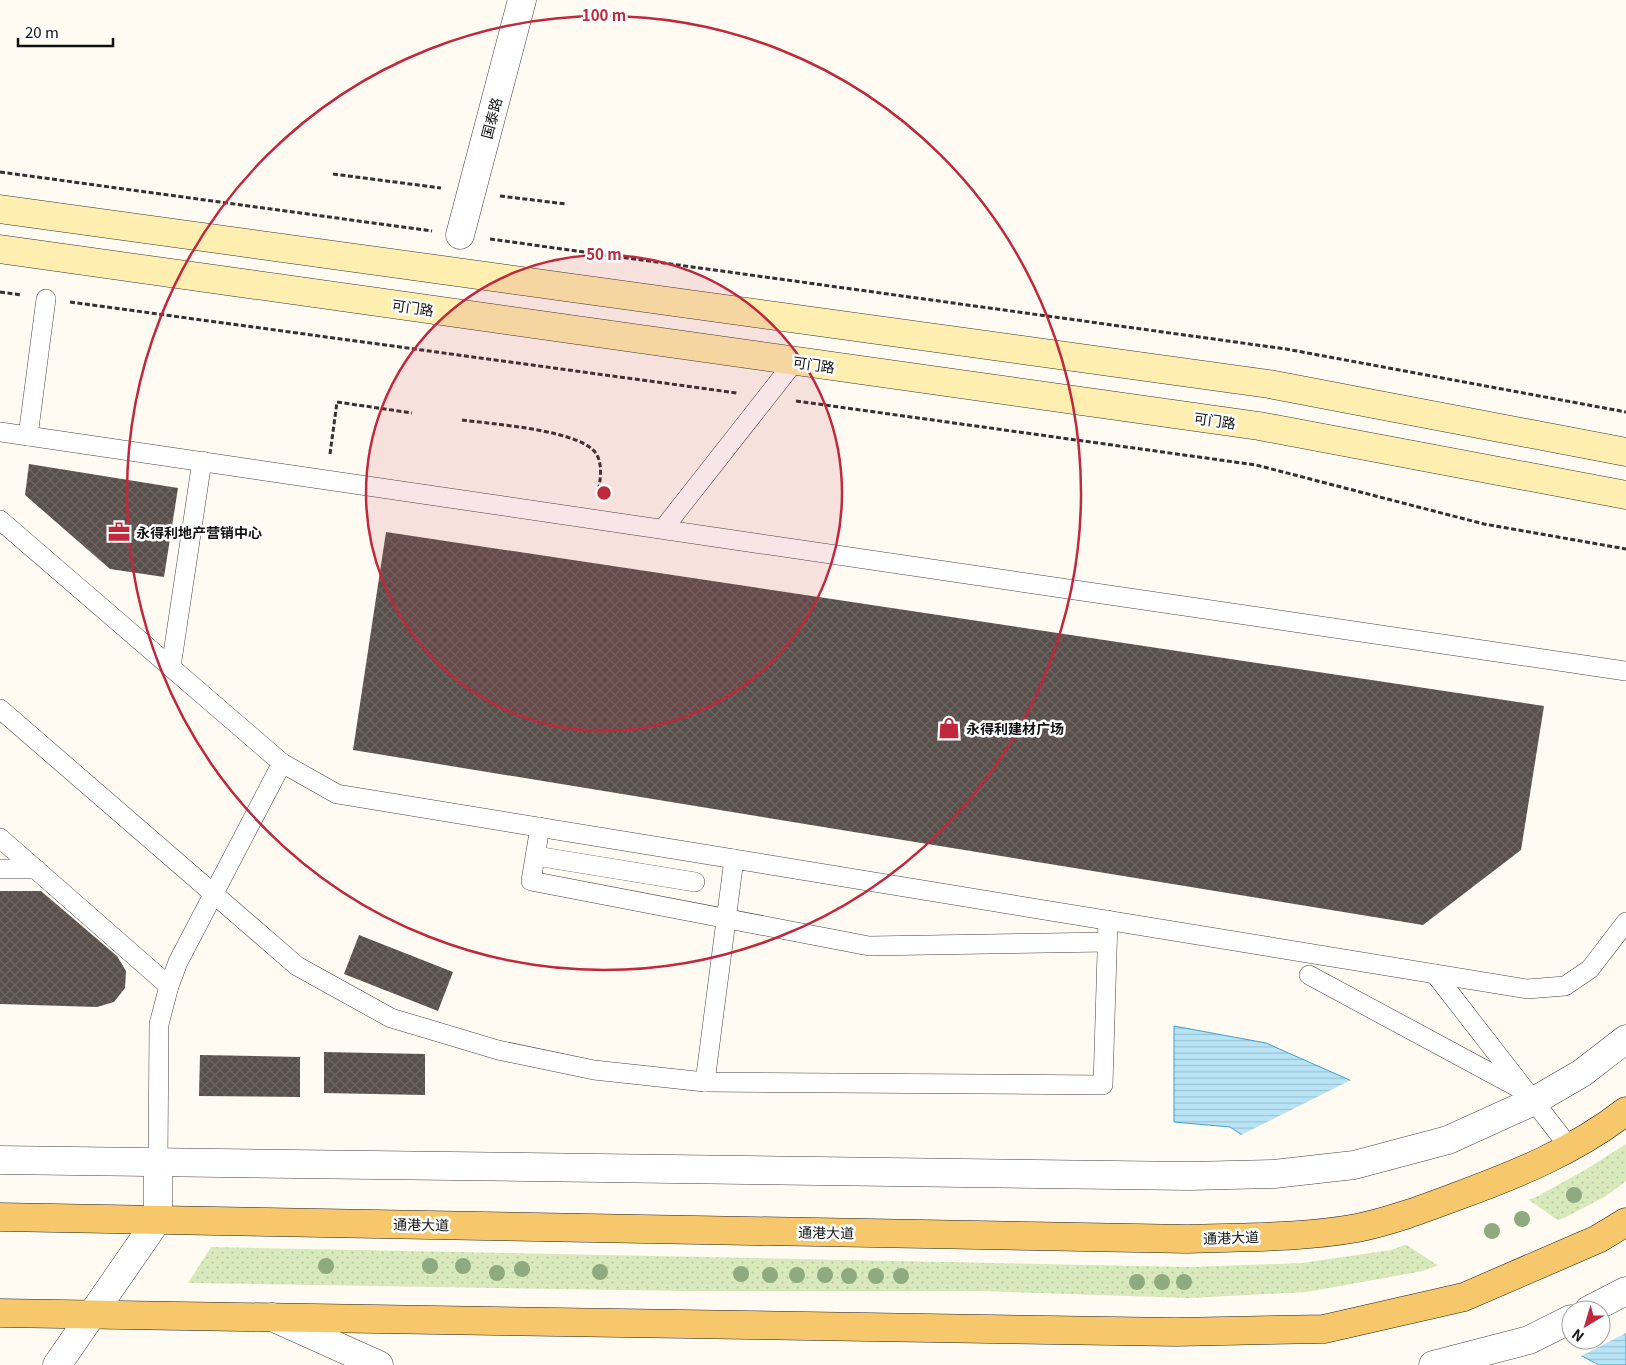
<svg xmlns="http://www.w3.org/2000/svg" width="1626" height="1365" viewBox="0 0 1626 1365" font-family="Georgia,'Noto Sans SC',serif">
<defs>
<pattern id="grass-dots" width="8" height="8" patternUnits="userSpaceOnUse" patternTransform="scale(1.25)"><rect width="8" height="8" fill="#d8eabc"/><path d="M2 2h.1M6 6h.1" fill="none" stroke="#b8c8a1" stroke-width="1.8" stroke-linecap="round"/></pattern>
<pattern id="water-rules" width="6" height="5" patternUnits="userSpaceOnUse" patternTransform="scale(1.25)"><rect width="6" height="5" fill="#b8e4f6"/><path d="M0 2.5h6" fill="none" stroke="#9dc3d2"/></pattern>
<pattern id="building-cross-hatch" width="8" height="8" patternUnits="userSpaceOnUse" patternTransform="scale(1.25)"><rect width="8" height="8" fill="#59504c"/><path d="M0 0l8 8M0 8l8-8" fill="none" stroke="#6c6561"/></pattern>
</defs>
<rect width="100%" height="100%" fill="#fffbf3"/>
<path fill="url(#grass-dots)" d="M1626,1144V1181L1606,1196L1566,1217L1423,1271L1307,1292L1189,1298L979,1291H683L188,1283L211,1247L1191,1267L1302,1263L1391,1250L1536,1197L1585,1170Z"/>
<path fill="url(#water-rules)" stroke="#40a1cc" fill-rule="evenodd" d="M1174,1026L1266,1043L1354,1082L1626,1270V1365H1599L1565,1347L1230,1127L1174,1122ZM1571,1310H1601V1340H1571Z"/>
<path fill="#fffbf3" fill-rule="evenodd" d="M1353,1079L1626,1267V1333L1579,1357L1239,1136ZM1571,1310H1601V1340H1571Z"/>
<g fill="url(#building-cross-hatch)">
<path d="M29,464L178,488L164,577L110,569L25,495Z"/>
<path d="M386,532L1544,706L1521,850L1423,925L353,750Z"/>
<path d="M0,891H41L117,956L126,971L125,988L114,1002L97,1007L0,1004Z"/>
<path d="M359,935L453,972L438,1011L344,974Z"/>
<path d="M324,1052L425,1054V1095L324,1093Z"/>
<path d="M200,1055L300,1057V1097L199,1096Z"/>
</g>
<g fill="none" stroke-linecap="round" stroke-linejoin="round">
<g stroke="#434343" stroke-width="20">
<g id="service">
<path d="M0,432L1626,671"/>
<path d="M28,436L46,299"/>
<path d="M0,520L282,763L337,794L1527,989L1565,986L1590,969L1626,922"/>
<path d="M663,529L795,361"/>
<path d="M171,667L202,461"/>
<path d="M0,709L297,966L391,1018L498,1050L594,1070L705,1082L1103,1085L1108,920"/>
<path d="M540,827L531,881L869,946L1107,942"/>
<path d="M0,838L169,986"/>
<path d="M536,856L695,882"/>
<path d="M0,869H36"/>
<path d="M1435,974L1570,1148"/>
<path d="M1309,975L1528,1093"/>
<path d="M705,1082L734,859"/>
<path d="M158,1162L159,1024L169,986L178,962L282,763"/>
</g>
</g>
<g stroke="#434343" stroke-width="29">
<path id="minor" d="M57,1365L158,1219V1162"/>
</g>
<g stroke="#434343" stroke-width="29">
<g id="tertiary">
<path d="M460,235L522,0"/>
<path d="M0,1160L1190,1176L1274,1174L1354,1165L1448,1140L1534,1101L1582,1073L1626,1039"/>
<path d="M1589,1310L1626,1291"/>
<path d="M272,1317L379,1365"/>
<path d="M1433,1365L1529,1340L1571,1319"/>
</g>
</g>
<g stroke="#323232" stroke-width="29">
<g id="secondary">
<path d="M0,209L1269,384L1626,452"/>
<path d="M0,249L1259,426L1626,495"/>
</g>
</g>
<g stroke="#212121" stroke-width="29">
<g id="primary">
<path d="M0,1217L1188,1239C1244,1237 1302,1238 1357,1228C1391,1221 1423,1209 1455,1197C1515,1175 1575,1151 1626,1111"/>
<path d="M0,1313L1176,1332L1324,1329L1464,1297L1598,1239L1626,1222"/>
</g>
</g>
<g stroke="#323232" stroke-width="3" stroke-dasharray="5 2.5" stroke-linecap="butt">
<path d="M0,172L432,231"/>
<path d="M333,174L441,188"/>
<path d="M500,196L566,204"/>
<path d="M490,239L1286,349L1626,412"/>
<path d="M0,292L22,295"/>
<path d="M70,302L737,393"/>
<path d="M796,401L1256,465L1484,524L1626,549"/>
<path d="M462,420C491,424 584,430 597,455C603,467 600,481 598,493"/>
<path d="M330,454L337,402L412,413"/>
</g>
<use href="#service" stroke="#fff" stroke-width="19"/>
<use href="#minor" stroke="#fff" stroke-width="28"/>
<use href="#tertiary" stroke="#fff" stroke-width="28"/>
<use href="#secondary" stroke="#feeeaf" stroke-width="28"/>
<use href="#primary" stroke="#f6c86b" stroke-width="28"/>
</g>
<g fill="#90aa7f">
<circle cx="1574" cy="1195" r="8"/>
<circle cx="1522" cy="1219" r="8"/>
<circle cx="1492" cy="1231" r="8"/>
<circle cx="326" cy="1266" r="8"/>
<circle cx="430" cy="1266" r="8"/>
<circle cx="463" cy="1266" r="8"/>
<circle cx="522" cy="1269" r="8"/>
<circle cx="600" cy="1272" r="8"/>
<circle cx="497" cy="1273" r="8"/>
<circle cx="741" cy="1274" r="8"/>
<circle cx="770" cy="1275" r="8"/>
<circle cx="797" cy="1275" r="8"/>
<circle cx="825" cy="1275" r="8"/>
<circle cx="849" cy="1276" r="8"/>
<circle cx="876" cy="1276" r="8"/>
<circle cx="901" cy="1276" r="8"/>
<circle cx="1137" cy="1282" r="8"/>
<circle cx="1162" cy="1282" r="8"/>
<circle cx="1184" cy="1282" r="8"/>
</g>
<circle cx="604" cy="493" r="238" fill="#c0283d" fill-opacity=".12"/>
<g fill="none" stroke="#c0283d" stroke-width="2.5">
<circle cx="604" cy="493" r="238"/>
<circle cx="604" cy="493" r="477"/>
</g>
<defs>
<g id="office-bare" transform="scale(1.725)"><path d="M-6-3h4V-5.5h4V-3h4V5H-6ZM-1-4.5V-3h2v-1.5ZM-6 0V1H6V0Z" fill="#c0283d" stroke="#fff" stroke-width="2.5" paint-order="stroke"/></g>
<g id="shop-bare" transform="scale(1.725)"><path d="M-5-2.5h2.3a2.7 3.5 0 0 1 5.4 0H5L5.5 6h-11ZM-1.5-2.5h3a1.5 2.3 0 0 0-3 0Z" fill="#c0283d" stroke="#fff" stroke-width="2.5" paint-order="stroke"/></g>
</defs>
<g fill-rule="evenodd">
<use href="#office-bare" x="119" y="532"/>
<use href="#shop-bare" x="949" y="728"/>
</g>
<g text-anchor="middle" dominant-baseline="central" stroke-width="5" stroke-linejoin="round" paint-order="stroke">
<g font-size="14" fill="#101010" stroke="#fff">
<text transform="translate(491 118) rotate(-75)">国泰路</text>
<text transform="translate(413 307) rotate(8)">可门路</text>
<text transform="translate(814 364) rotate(8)">可门路</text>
<text transform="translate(1215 420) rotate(8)">可门路</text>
<text transform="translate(421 1224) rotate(1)">通港大道</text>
<text transform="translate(826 1232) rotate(1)">通港大道</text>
<text transform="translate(1231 1237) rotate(-2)">通港大道</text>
</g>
<g font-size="14" font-weight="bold" fill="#101010" stroke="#fff" text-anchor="start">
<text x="136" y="532">永得利地产营销中心</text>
<text x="966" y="728">永得利建材广场</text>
</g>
</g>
<circle cx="604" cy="493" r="8" fill="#c0283d" stroke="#fff" stroke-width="2.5"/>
<g font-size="15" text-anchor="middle" font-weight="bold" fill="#c0283d" stroke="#fff" stroke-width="5" stroke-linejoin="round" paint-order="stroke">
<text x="604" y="21">100 m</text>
<text x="604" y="260">50 m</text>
</g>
<g transform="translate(1586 1325) rotate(218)"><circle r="24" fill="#ffffff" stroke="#9f9f9f"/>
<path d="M0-4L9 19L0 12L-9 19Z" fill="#c0283d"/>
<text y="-8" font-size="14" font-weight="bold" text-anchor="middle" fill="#101010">N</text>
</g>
<path d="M18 38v8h95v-8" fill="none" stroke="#101010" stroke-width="2.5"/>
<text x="25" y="38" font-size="15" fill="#101010" stroke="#ffffff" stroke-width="4" paint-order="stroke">20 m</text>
</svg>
